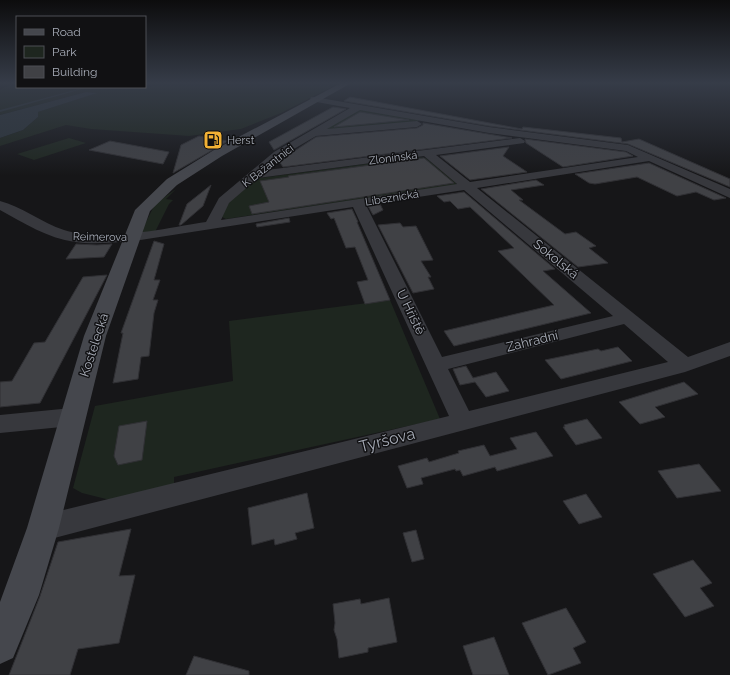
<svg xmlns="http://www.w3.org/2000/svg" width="730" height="675" viewBox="0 0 730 675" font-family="Raleway,sans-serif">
<rect width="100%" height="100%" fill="#161618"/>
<g fill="#1e261f">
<path d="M14,82H17V87L134,88L148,87L166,82H341L281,113L241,129L189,136L91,129L66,125L0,146V138L23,130L38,117V112L96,93L86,92L0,115V90Z"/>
<path d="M360,109L418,120L419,121L333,132L325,129Z"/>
<path d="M69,138L86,143L34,160L17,154Z"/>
<path d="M419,157L426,158L456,183V185L226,219L222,217L225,206L255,180L260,178Z"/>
<path d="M176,189L166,199L173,200L169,204L155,232L140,234L155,204Z"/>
<path d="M390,300L440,419L174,477V484L110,500L82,493L73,488L95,406L233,381L229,321Z"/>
</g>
<path fill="#2c353c" d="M86,92L97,93L38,112V117L23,130L0,138V115Z"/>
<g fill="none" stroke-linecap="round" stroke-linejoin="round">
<path fill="#2c353c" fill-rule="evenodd" d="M86,87H89L0,112V110Z"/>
</g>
<g fill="#404145" stroke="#303034">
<path d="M350,97L522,129L523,127L621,138L622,142L639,139L730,179V187L628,144L489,126L344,101Z"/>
<path d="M333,107L346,109L274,150L269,142Z"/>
<path d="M360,112L409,120L334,127Z"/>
<path d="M423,123L512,138L283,167L279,161L316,137L417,128L423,125Z"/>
<path d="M199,136L228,141L173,173L181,145Z"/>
<path d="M525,139L626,152L633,156L563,167L526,143Z"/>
<path d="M110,141L169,152L163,164L89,150Z"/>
<path d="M509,147L503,156L527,172L470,180L440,156Z"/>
<path d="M424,158L454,183L252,214L249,206L269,202L260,181L289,177L288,176Z"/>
<path d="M649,163L726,198L714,200L696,192L677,196L637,177L595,184L589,183L575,174Z"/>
<path d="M536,180L544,185L511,190L523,200H519L565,234L576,232L596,246L589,248L608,263L578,267L481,189Z"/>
<path d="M211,185L203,206L181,225H179L187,204Z"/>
<path d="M464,192L555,269L543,271L591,313L454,346L444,331L554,305L498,251L514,248L470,207L458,209L450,201L444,202L437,196Z"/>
<path d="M380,204L383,210L373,215L368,206Z"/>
<path d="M352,209L358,222H357L390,300L365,304L357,282L368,280L355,247L346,248L334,218L331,219L327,213Z"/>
<path d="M289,218L290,222L257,227L256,224Z"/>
<path d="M400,223L403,227L416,226L433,260L421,261L431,277H428L434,289L413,293L378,225Z"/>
<path d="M154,241L164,244L154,280H160L153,300H158L154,313L149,356L141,357L138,379L113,383L123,333H121Z"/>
<path d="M76,244L97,245L112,244L104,257L66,259Z"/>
<path d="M107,275L40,403L0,407V382L12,381L34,343L45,342L83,277Z"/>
<path d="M618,347L632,361L561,379L545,360L598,349L601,351Z"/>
<path d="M466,366L473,378L496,372L509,391L486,397L475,382L460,385L453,369Z"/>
<path d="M684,382L698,394L655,407L665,417L640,424L619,402Z"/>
<path d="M587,419L602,438L576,445L563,427H565L564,425Z"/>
<path d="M147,421L142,460L118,465L114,456L119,426Z"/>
<path d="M536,432L553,456L497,471L495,467L463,476L460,470L456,471L455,469L421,478L423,484L407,488L398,466L427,458L429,462L459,453L458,451L484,445L490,456L517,449L510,438Z"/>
<path d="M699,464L721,491L677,498L658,471Z"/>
<path d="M307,493L314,528L295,533L297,539L275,545L274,539L252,545L248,508Z"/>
<path d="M586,494L602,517L579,524L563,501Z"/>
<path d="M131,529L119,576L135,575L119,643L78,649L70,675H9L40,596L58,542Z"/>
<path d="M416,530L424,559L412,562L403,533Z"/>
<path d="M693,560L712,583L700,588L714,606L685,617L653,574Z"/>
<path d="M389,598L397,642L368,648V652L339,658L337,639L334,630L335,623L333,604L360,599L361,604Z"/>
<path d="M566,608L586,642L573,648L581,663L548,675L522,623Z"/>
<path d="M494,637L509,675H473L463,646Z"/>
<path d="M194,656L249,671V675H186Z"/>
</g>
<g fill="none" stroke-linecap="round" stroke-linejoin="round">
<g fill="#37383d" fill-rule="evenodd">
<path d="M311,97H314L489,127L628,145L730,189V198L649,161L477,188L688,357L730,342V356L685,372L43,541L33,537L29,528L33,519L43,515L449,416L353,207L134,241C114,242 94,245 75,242C47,238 24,223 0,210V201C21,206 42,223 64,230C102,243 166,228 206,222L219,198L274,152L350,108L311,101L310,99ZM360,110L489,133L626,151L638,157L470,182L436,155L524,143L525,141L520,138L267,170L282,156L316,136L417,127L422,124L417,121L327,129ZM424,156L457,184L221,220L229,203L258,178ZM464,190L613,316L442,357L366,205ZM624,324L668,362L469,411L448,369Z"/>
<path d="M72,408L80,411L83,417L80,423L72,426L0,433V415Z"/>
</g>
<path fill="#45474d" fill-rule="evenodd" d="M343,82H353L222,156L177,185L150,211L106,336L59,528L39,595L13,658L0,664V602L27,528L84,336L135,210L167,179L214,150Z"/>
</g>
<linearGradient id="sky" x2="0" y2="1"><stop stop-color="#0c0c0d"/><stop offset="0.47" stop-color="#363c48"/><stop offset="1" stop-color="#363c48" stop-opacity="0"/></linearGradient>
<rect width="730" height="176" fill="url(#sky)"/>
<defs>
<g id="fuel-square" transform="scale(1)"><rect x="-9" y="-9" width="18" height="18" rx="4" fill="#f2b134" stroke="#111113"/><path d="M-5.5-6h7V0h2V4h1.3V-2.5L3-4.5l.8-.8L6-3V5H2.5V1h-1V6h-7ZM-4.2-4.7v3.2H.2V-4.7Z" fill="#111"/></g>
</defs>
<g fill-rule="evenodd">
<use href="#fuel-square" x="213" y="140"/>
</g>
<g text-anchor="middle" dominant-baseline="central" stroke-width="3" stroke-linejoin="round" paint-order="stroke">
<g font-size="11" fill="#a8adb8" stroke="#111113" text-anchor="start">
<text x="227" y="140">Herst</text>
</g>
<g font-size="11" fill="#a8adb8" stroke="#111113">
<text transform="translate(393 158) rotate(-7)">Zlonínská</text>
<text transform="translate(268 166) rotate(-38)">K Bažantnici</text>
<text transform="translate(392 198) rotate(-9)">Líbeznická</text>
<text transform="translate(100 237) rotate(1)">Reimerova</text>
</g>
<g font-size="13" fill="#a8adb8" stroke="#111113">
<text transform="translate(556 259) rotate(39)">Sokolská</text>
<text transform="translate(411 312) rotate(64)">U Hřiště</text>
<text transform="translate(532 341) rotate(-14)">Zahradní</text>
<text transform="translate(94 345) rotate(-72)">Kostelecká</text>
</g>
<g font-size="16" fill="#a8adb8" stroke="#111113">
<text transform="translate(387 440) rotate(-14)">Tyršova</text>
</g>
</g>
<rect x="16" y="16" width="130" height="72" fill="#111113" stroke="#4d4f55"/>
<rect x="24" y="29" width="20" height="6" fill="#45474d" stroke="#4d4f55"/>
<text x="52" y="36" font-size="12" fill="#a8adb8">Road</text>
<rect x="24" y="46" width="20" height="12" fill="#1e261f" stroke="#4d4f55"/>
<text x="52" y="56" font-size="12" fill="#a8adb8">Park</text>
<rect x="24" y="66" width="20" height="12" fill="#404145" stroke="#4d4f55"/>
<text x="52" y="76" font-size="12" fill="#a8adb8">Building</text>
</svg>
